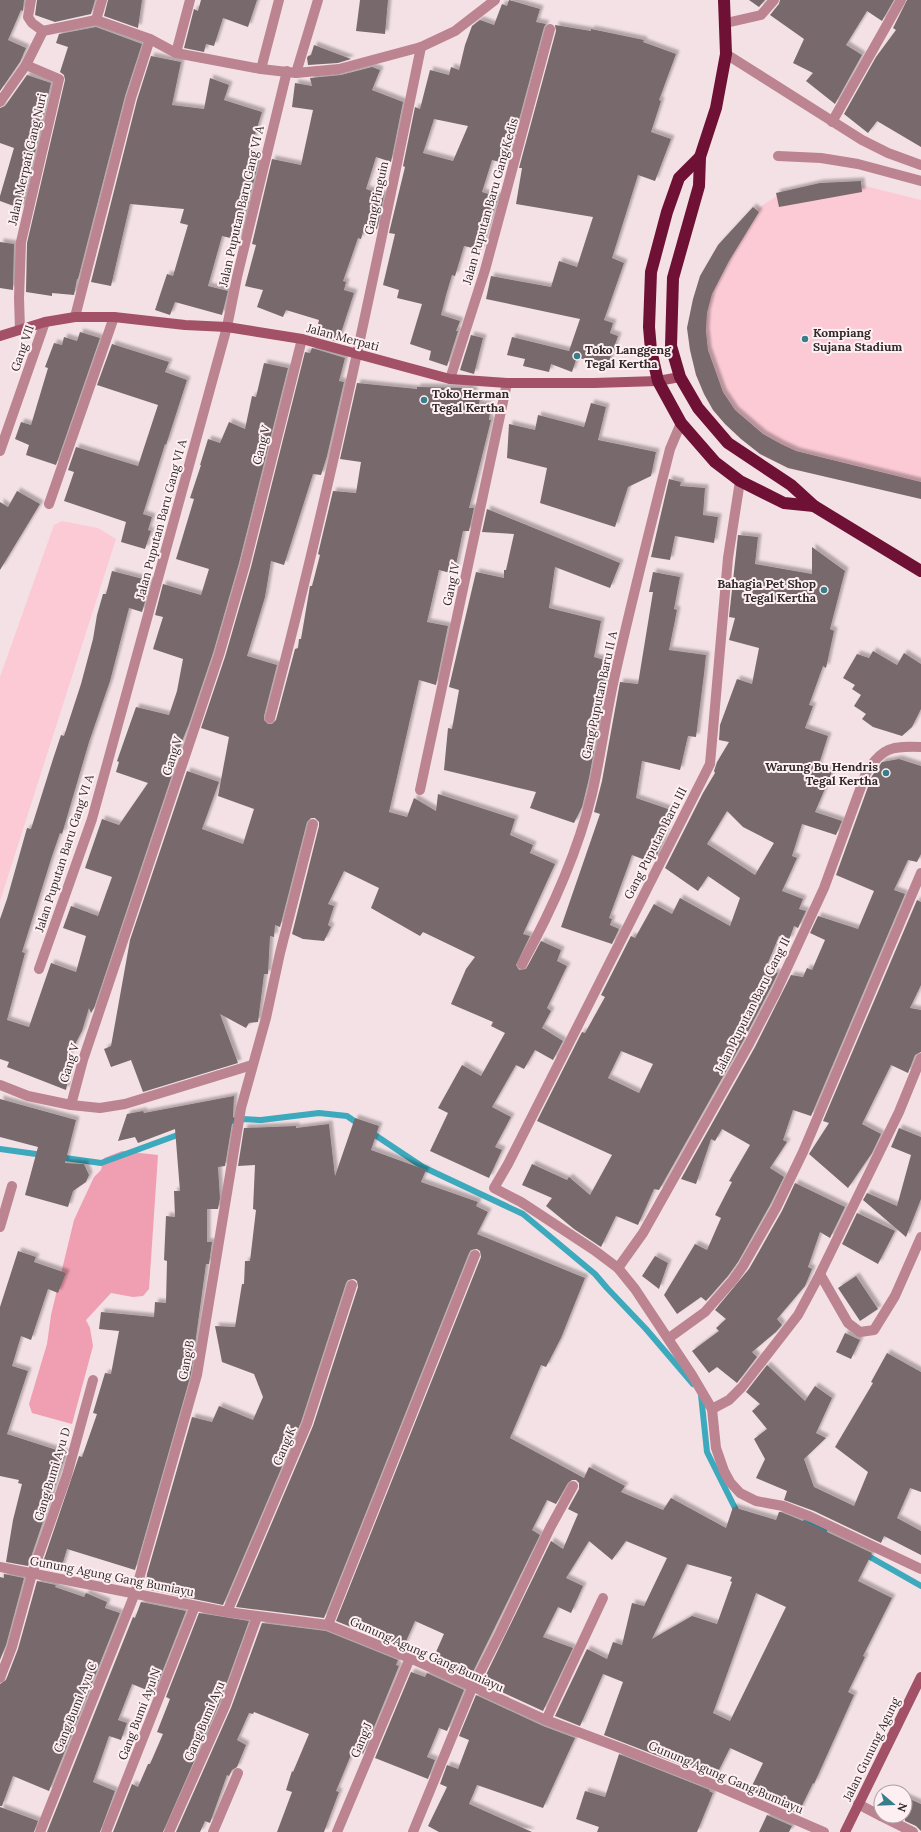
<svg xmlns="http://www.w3.org/2000/svg" width="921" height="1832" viewBox="0 0 921 1832" font-family="Lora,serif">
<defs>
<filter id="shadow"><feDropShadow dx="3.5" dy="-3.5" stdDeviation="1" flood-color="#0004"/></filter>
</defs>
<rect width="100%" height="100%" fill="#f3e1e5"/>
<g fill="#fccad5">
<path d="M849,182L921,200V499L788,468L760,454L725,424L713,410L696,375L690,350L687,328L692,304L700,276L718,245L744,217L777,196L799,188Z"/>
<path d="M62,521L98,528L116,539L0,901V677L54,525Z"/>
</g>
<path fill="#f09eb2" d="M122,1151L158,1155L149,1289L143,1296L133,1297L111,1293L86,1320L90,1328L93,1346L72,1424L32,1413L29,1404L47,1344L51,1315L74,1220L94,1177L101,1170L104,1158Z"/>
<g fill="none" stroke-linecap="round" stroke-linejoin="round">
<g stroke="#3ca9bc" stroke-width="6">
<path d="M225,1122L242,1119L261,1120L319,1113L347,1116L360,1125"/>
<path d="M369,1131L423,1167L523,1214L595,1274L607,1288L646,1329L693,1384"/>
<path d="M0,1149L43,1155"/>
<path d="M58,1157L101,1163L183,1133"/>
<path d="M701,1395L707,1452L737,1512L740,1514"/>
<path d="M805,1523L824,1531"/>
<path d="M863,1553L921,1586"/>
</g>
</g>
<g fill="#78696c" fill-rule="evenodd" filter="url(#shadow)">
<path d="M0,0H24L23,11L21,10L8,40L26,48L20,62L0,91Z"/>
<path d="M37,0H95L91,14L55,22L35,15Z"/>
<path d="M108,0H142L138,28L104,16Z"/>
<path d="M201,0H257L248,27L223,18L214,46L206,44L204,52L184,48L194,9L198,11Z"/>
<path d="M360,0H388L385,34L356,31Z"/>
<path d="M509,0L540,9L536,22L546,24L544,27L507,164L492,160L482,192L498,197L481,250L464,246L455,276L452,275L446,295L441,315L460,321L456,331H458L447,366L429,360L431,351L410,344L422,304L397,298L399,290L383,285L395,234L389,233L405,167L403,166L415,107L420,109L430,70L449,75L451,67L459,70L465,45L472,26L480,20L494,25L502,4L507,6ZM434,119L468,126L453,161L423,153Z"/>
<path d="M749,0H765L759,7Z"/>
<path d="M780,0H894L882,21L867,11L846,45L862,55L835,104L806,81L813,73L793,63L804,39L770,15L779,4Z"/>
<path d="M907,0H921V147L877,121L868,133L844,114L876,57L896,30L893,28Z"/>
<path d="M555,25L591,31V29L644,40L643,42L676,54L659,100L661,101L651,132L671,139L655,181L638,175L612,258L624,263L604,320L613,323L610,333L618,336L607,367L577,357L572,372L551,364L549,372L523,366L525,359L507,355L512,337L569,351L580,319L486,299L491,276L551,287L559,261L577,267L593,217L516,204L522,168H519L556,31Z"/>
<path d="M96,27L142,44L125,96L78,279H77L74,295L52,293V296L26,292L27,243L65,80L64,75L60,72L68,47L56,43L59,34Z"/>
<path d="M314,45L351,59L338,63L308,65L307,58L308,56L311,55Z"/>
<path d="M151,56L181,62L172,105L204,109L210,78L229,85L224,100L262,112L249,154L260,156L239,240L222,236L208,286L228,291L222,315L175,302L170,315L155,310L167,274L173,276L188,225L180,223L184,209L130,204L111,286L91,282L137,100Z"/>
<path d="M372,67L380,70L372,90L403,102L391,162L376,157L366,189L384,195L377,229L365,225L361,239L358,238L343,281L346,282L344,290L354,293L338,342L315,336L319,320L286,310L283,317L257,307L263,290L245,286L256,245L252,244L272,159L301,165L313,110L292,107L295,83L312,86L310,78L341,75Z"/>
<path d="M27,75L51,83L22,209L0,201V196L14,148L0,143V108L5,106Z"/>
<path d="M861,181L862,192L779,207L776,193L820,183Z"/>
<path d="M753,207L759,212L729,261L712,294L707,313L706,331L708,350L723,392L735,410L763,434L781,444L796,451L921,482V499L788,468L760,454L741,439L725,424L713,410L704,394L696,375L690,350L687,328L693,299L700,276L718,245Z"/>
<path d="M0,242L14,244L13,290L0,288Z"/>
<path d="M80,332L100,338L56,465L26,455L29,445L15,439L21,422L31,425L48,368L45,367L54,343L62,345L64,337L77,341Z"/>
<path d="M471,335L483,338L474,374L460,370Z"/>
<path d="M112,344L169,362L165,372L187,380L166,445L165,444L143,514L152,517L148,530L151,531L145,549L121,542L126,522L64,501L74,472L68,470L76,447L138,466L158,405L97,385Z"/>
<path d="M312,348L345,358L339,381L344,382L327,456L321,475L313,474L284,565L271,561L265,597L247,656L277,665L264,716V720L268,724H272L276,720L295,649L298,648L299,639H301L310,586H312L320,555L318,554L333,491L356,493L361,462L340,459L357,383L417,389V387L470,388V390H474L473,397L480,398L479,404L491,405L489,420H491L469,508H474L469,531H463L454,574L439,570L427,622L448,626L436,685L419,680L389,812L407,817L414,798L436,811L438,794L515,819L510,835L533,845L530,853L555,864L523,934L530,936L516,965L519,970L526,969L541,941L561,950L557,961L567,966L547,1008L551,1011L542,1028L563,1041L553,1060L535,1050L524,1069L516,1065L492,1107L511,1117L495,1147L502,1150L489,1178L430,1151L448,1113L438,1108L462,1065L481,1076L505,1033L491,1026L493,1022L451,1004L466,969L475,957L423,932L420,936L371,908L379,888L344,871L328,904L334,906L328,925L331,927L324,941L303,939L292,934L319,826V822L315,818H311L307,822L280,927L275,925L274,937L270,936L268,974H264L258,1022L249,1023L246,1028L220,1014L238,1063L143,1092L131,1060L111,1067L104,1049L111,1046L130,940L187,771L219,782L202,829L243,844L254,809L218,796L229,737L201,728L225,657L251,567L305,352L310,353Z"/>
<path d="M264,363L288,368L239,563L213,653L189,724L172,766H175L94,1008L91,1013L89,1008L82,1031L65,1064L72,1061L66,1090L7,1067L9,1062L0,1059V919L7,899L27,828L31,829L53,759L61,735L64,736L81,684L93,639L97,615L103,594H106L112,571L151,581L142,612L129,608L110,681L89,742L62,834L60,833L52,856L22,952L25,953L7,1020L29,1027L51,963L76,972L86,936L63,928L71,906L98,916L112,877L85,868L102,819L119,825L148,783L116,772L119,762L117,761L136,707L169,715L177,691L183,659L153,649L163,617L155,615L163,584L201,595L209,569L176,559L194,499L190,498L201,465H200L208,439L220,443L229,422L245,429L252,396L256,397Z"/>
<path d="M591,403L606,407L598,440L656,452L651,476L628,487L615,527L540,503L547,468L507,458L509,424L535,430L538,415L584,427Z"/>
<path d="M669,479L681,482L680,486L705,488L703,515L718,517L714,543L675,536L670,560L651,557Z"/>
<path d="M17,491L40,504L0,570V502L8,507Z"/>
<path d="M487,509L620,563L610,588L555,567L549,608L601,621L594,657L608,661L603,680H607L589,778L582,807L574,823L530,808L536,792L444,770L448,728L452,729L459,690L449,687L476,572L504,578V570H506L514,534L482,532Z"/>
<path d="M738,535L758,537L755,564L812,574V547L845,571L830,629L834,631L826,668L823,666L809,705L813,706L805,728L828,736L818,767L832,772L815,812L842,821L836,835L802,824L792,856L797,858L782,891L803,899L799,909L806,911L798,928L794,926L789,940L779,936L765,970L778,973L770,989L743,1041L659,1190L654,1189L638,1225L616,1216L601,1247L574,1229L546,1206L552,1198L522,1185L532,1164L567,1180L569,1177L590,1195L612,1155L537,1121L582,1032L585,1033L605,997L601,995L631,936L635,938L654,904L672,914L680,898L730,926L740,898L708,876L698,891L665,868L703,793L715,773L714,771L717,762L729,742L719,740L720,725L737,679L752,684L759,648L729,640L735,618L729,617ZM727,811L743,827L774,843L755,875L707,844ZM621,1051L653,1064L639,1093L608,1078Z"/>
<path d="M653,572L680,577L674,609L677,610L669,650L706,655L704,674L696,737L688,736L680,770L642,761L636,798L671,810L663,842L654,861L646,856L645,860L632,855L609,918L612,919L610,925L619,929L612,944L561,927L600,814L594,812L602,781L620,682L638,684L653,592H649Z"/>
<path d="M873,651L897,665L904,653L921,664V709L912,727L902,736L873,727L862,719L866,714L854,706L861,695L852,689L855,685L843,678L857,654L869,658Z"/>
<path d="M899,759L921,766V854L917,862L908,860L894,890L905,894L811,1116L793,1110L783,1140L787,1142L770,1168L784,1177L770,1205L738,1262L728,1276L706,1301L701,1297L677,1314L664,1295L695,1244L707,1250L721,1218L715,1215L732,1182L729,1181L750,1145L722,1129L715,1141L711,1139L696,1184L681,1179L755,1047L791,975L803,977L807,968L812,970L825,940L810,933L818,916L858,929L874,891L836,875L872,776L882,762Z"/>
<path d="M917,900L921,902V985L910,1008L921,1010V1052L915,1055L908,1073L891,1065L862,1124L881,1134L872,1153L848,1188L809,1154L829,1123L823,1121Z"/>
<path d="M234,1096L233,1118L225,1166L218,1167L220,1198L218,1209H207V1242H212L209,1264H206L191,1374L135,1570L67,1549L60,1572L41,1568L79,1456L82,1457L97,1414L93,1413L105,1373L111,1374L119,1331L99,1329L101,1312L154,1317L155,1302L166,1303L167,1261L164,1260L166,1216L175,1217L174,1191H180L175,1129L138,1143L135,1137L118,1141L127,1114L143,1111L144,1113Z"/>
<path d="M0,1099L76,1120L65,1163L84,1164L89,1175L86,1182L73,1191L68,1207L25,1195L38,1147L0,1137Z"/>
<path d="M355,1118L379,1126L371,1150L426,1170L421,1182L478,1202L476,1206L488,1212L477,1234L585,1278L561,1338L546,1367L541,1365L510,1438L584,1478L589,1467L625,1486L621,1492L663,1510L671,1498L726,1528L733,1507L776,1520L779,1512H781L808,1523L872,1553L858,1581L892,1598L863,1656L865,1657L848,1692L854,1695L814,1784L813,1783L798,1814L772,1803L774,1801L750,1790L763,1763L730,1748L715,1778L604,1735L623,1682L603,1674L580,1726L555,1716L587,1649L607,1659L613,1642L622,1645L632,1603L644,1606L667,1558L626,1541L612,1560L589,1541L566,1578L583,1586L571,1613L558,1607L543,1637L573,1648L543,1711L482,1683L551,1541L563,1549L578,1514L568,1509L579,1489V1483L576,1480H572L568,1483L556,1504L547,1500L532,1530L540,1535L470,1678L432,1661L444,1634L415,1621L403,1648L336,1621L481,1257L480,1251L477,1249L471,1250L469,1253L324,1618L236,1607L313,1426L358,1287L357,1281L354,1279L348,1280L346,1283L301,1422L223,1605L146,1589L149,1584L146,1583L147,1574L192,1417L212,1422L219,1406L253,1420L263,1397L254,1374L222,1362L215,1326L235,1327L242,1284H244L245,1261H250L256,1210L253,1209L255,1165L238,1166L244,1128L296,1126V1128L329,1124L335,1176ZM687,1564L732,1577L730,1581L732,1582L717,1624L692,1616L652,1639ZM756,1593L786,1607L730,1721L713,1713Z"/>
<path d="M899,1128L921,1137V1199L906,1237L863,1200L867,1193L897,1206L911,1155L891,1147Z"/>
<path d="M795,1183L845,1207L830,1238L820,1232L808,1267L812,1269L805,1286L777,1319L782,1325L776,1332L752,1352L757,1357L737,1383L717,1367L709,1373L692,1351L719,1331L716,1328L726,1319L715,1310L749,1269L782,1211Z"/>
<path d="M857,1213L895,1231L878,1264L842,1244Z"/>
<path d="M18,1251L36,1257L34,1262L66,1273L58,1293L48,1289L31,1340L21,1336L12,1366L28,1371L7,1434L66,1453L28,1566L6,1562L13,1520L22,1484L18,1483L19,1480L0,1476V1307Z"/>
<path d="M655,1256L668,1263L659,1289L642,1276Z"/>
<path d="M856,1276L878,1309L860,1321L838,1288Z"/>
<path d="M845,1333L860,1340L851,1359L836,1352Z"/>
<path d="M887,1353L921,1372V1492L910,1488L897,1518L921,1531V1555L884,1536L881,1543L814,1511L784,1500L787,1491L756,1478L765,1459L754,1439L767,1429L752,1411L760,1404L746,1392L767,1365L805,1401L815,1386L832,1398L816,1433L826,1438L804,1459L814,1487L854,1506L868,1472L835,1447L873,1383L871,1382Z"/>
<path d="M4,1574L24,1578L6,1645L0,1660V1577L4,1578Z"/>
<path d="M37,1581L56,1585L55,1587L84,1597L86,1593L107,1602L105,1608L120,1613L49,1791L13,1776L2,1806H0V1684L6,1680L18,1649Z"/>
<path d="M141,1602L186,1611L154,1693L132,1684L118,1720L127,1723L121,1740L109,1736L93,1782L115,1791L100,1832H47L133,1617L135,1618Z"/>
<path d="M199,1613L249,1621L219,1704L163,1832H113L132,1784L138,1787L148,1764H150L163,1734L157,1732L170,1699L166,1697Z"/>
<path d="M262,1623L326,1631L398,1660L396,1665L399,1666L363,1754L353,1750L336,1791L339,1792L324,1832H277L292,1792L286,1790L292,1771L293,1772L309,1734L254,1712L253,1714L249,1713L237,1740L246,1745L237,1767L232,1770L229,1776L227,1775L210,1823L205,1821L200,1832H176L231,1708Z"/>
<path d="M411,1672L425,1677L427,1673L464,1690L447,1731L439,1728L427,1757L435,1760L428,1779L375,1758Z"/>
<path d="M476,1695L543,1726L575,1738L543,1808L477,1785L469,1804L532,1832H439L428,1826L447,1787L440,1784L447,1765L458,1769L469,1740L459,1736Z"/>
<path d="M619,1754L710,1790L709,1791L713,1793L697,1832H597L599,1827L576,1819L585,1791L605,1797Z"/>
<path d="M905,1797L921,1804V1831L916,1826L905,1821Z"/>
<path d="M0,1807L38,1821L34,1832H0Z"/>
<path d="M767,1815L792,1826L789,1832H759Z"/>
</g>
<g fill="none" stroke-linecap="round" stroke-linejoin="round">
<path stroke="#bc8390" stroke-width="10" d="M778,156L821,158L858,164L921,181"/>
<g stroke="#bc8390" stroke-width="10">
<path d="M31,0L28,17L32,23L43,31"/>
<path d="M96,20L102,0"/>
<path d="M726,23L761,15L774,0"/>
<path d="M176,53L190,0"/>
<path d="M726,54L862,140L888,153L921,165"/>
<path d="M261,69L279,0"/>
<path d="M296,73L318,0"/>
<path d="M0,102L26,65L43,31L96,20L150,39L176,53L261,69L296,73L339,69L421,47L455,31L495,0"/>
<path d="M832,122L901,0"/>
<path d="M75,317L131,98L150,39"/>
<path d="M20,330L19,298L21,242L59,79L26,65"/>
<path d="M450,379L485,270L550,29"/>
<path d="M0,451L45,322"/>
<path d="M740,481L728,558L710,764L508,1164L494,1188L521,1202L594,1250L618,1268L635,1289L692,1375L712,1409L716,1448L724,1471L730,1482L740,1493L756,1501L783,1506L811,1517L921,1569"/>
<path d="M49,504L114,317"/>
<path d="M270,718C329,496 375,272 421,47"/>
<path d="M420,790L507,383"/>
<path d="M522,964C552,910 577,854 592,794C601,755 606,714 615,675C632,599 651,524 670,449L681,423"/>
<path d="M39,969L92,819L227,327L237,277L287,71"/>
<path d="M0,1085L28,1096L71,1105L83,1060L219,655L245,565L302,339"/>
<path d="M71,1105L100,1108L125,1104L252,1065"/>
<path d="M0,1227L12,1186"/>
<path d="M618,1268L643,1233L749,1044L776,992L824,888L866,773C882,747 892,746 921,747"/>
<path d="M820,1274L848,1323L860,1332L874,1330L895,1296L921,1237"/>
<path d="M669,1338L705,1312L733,1280L743,1266L776,1208L803,1152L921,873"/>
<path d="M712,1409L729,1400L742,1387L798,1315L820,1274L899,1112L921,1058"/>
<path d="M0,1567L227,1612L328,1625L410,1658L546,1720L623,1749L712,1784L824,1832"/>
<path d="M227,1612L307,1424L352,1285"/>
<path d="M328,1625L475,1255"/>
<path d="M0,1678L12,1647L32,1574L67,1475L93,1380"/>
<path d="M546,1720L603,1598"/>
<path d="M858,1804L881,1816"/>
<path d="M881,1816L913,1832"/>
<path d="M40,1832L135,1593L197,1375L241,1108L266,1018L280,953L313,824"/>
<path d="M106,1832L195,1606"/>
<path d="M169,1832L225,1706L257,1617"/>
<path d="M213,1832L238,1773"/>
<path d="M337,1832L410,1658"/>
<path d="M413,1832L472,1688L500,1633L550,1528L573,1486"/>
</g>
<g stroke="#a25167" stroke-width="10">
<path d="M0,336L45,322L75,317H114L185,325L227,327L302,339L450,379L507,383H594L658,381L680,377"/>
<path d="M845,1832L921,1677"/>
</g>
<g stroke="#6e1135" stroke-width="12">
<path d="M724,0L726,54L716,108L700,157L699,186L673,278L671,346L680,377L698,408L728,443L791,485L814,506L921,571"/>
<path d="M700,157L679,178L667,212L651,272L649,327L651,350L658,381L681,423L715,462L740,481L784,503L814,506"/>
</g>
</g>
<g fill="#387e8a" stroke="#feeff2" stroke-width="1.5">
<circle cx="805" cy="339" r="4"/>
<circle cx="577" cy="356" r="4"/>
<circle cx="424" cy="400" r="4"/>
<circle cx="824" cy="590" r="4"/>
<circle cx="886" cy="773" r="4"/>
</g>
<g text-anchor="middle" dominant-baseline="central" stroke-width="4" stroke-linejoin="round" paint-order="stroke">
<g font-size="12" fill="#302a2b" stroke="#feeff2">
<text transform="translate(27 159) rotate(-77)">Jalan Merpati Gang Nuri</text>
<text transform="translate(376 198) rotate(-78)">Gang Pinguin</text>
<text transform="translate(490 201) rotate(-74)">Jalan Puputan Baru Gang Kedis</text>
<text transform="translate(241 206) rotate(-77)">Jalan Puputan Baru Gang VI A</text>
<text transform="translate(343 337) rotate(15)">Jalan Merpati</text>
<text transform="translate(22 348) rotate(-71)">Gang VII</text>
<text transform="translate(261 445) rotate(-76)">Gang V</text>
<text transform="translate(161 519) rotate(-75)">Jalan Puputan Baru Gang VI A</text>
<text transform="translate(451 584) rotate(-78)">Gang IV</text>
<text transform="translate(599 695) rotate(-78)">Gang Puputan Baru II A</text>
<text transform="translate(172 756) rotate(-72)">Gang V</text>
<text transform="translate(655 843) rotate(-63)">Gang Puputan Baru III</text>
<text transform="translate(64 853) rotate(-72)">Jalan Puputan Baru Gang VI A</text>
<text transform="translate(752 1005) rotate(-63)">Jalan Puputan Baru Gang II</text>
<text transform="translate(69 1063) rotate(-73)">Gang V</text>
<text transform="translate(186 1360) rotate(-79)">Gang B</text>
<text transform="translate(284 1446) rotate(-67)">Gang K</text>
<text transform="translate(52 1474) rotate(-73)">Gang Bumi Ayu D</text>
<text transform="translate(112 1576) rotate(11)">Gunung Agung Gang Bumiayu</text>
<text transform="translate(427 1654) rotate(24)">Gunung Agung Gang Bumiayu</text>
<text transform="translate(75 1707) rotate(-68)">Gang Bumi Ayu C</text>
<text transform="translate(139 1714) rotate(-69)">Gang Bumi Ayu N</text>
<text transform="translate(204 1721) rotate(-67)">Gang Bumi Ayu</text>
<text transform="translate(361 1740) rotate(-67)">Gang J</text>
<text transform="translate(871 1749) rotate(-64)">Jalan Gunung Agung</text>
<text transform="translate(726 1777) rotate(23)">Gunung Agung Gang Bumiayu</text>
</g>
<g font-size="12" font-weight="bold" fill="#302a2b" stroke="#feeff2" text-anchor="start">
<text x="813" y="332">Kompiang<tspan x="813" dy="14">Sujana Stadium</tspan></text>
<text x="585" y="349">Toko Langgeng<tspan x="585" dy="14">Tegal Kertha</tspan></text>
<text x="432" y="393">Toko Herman<tspan x="432" dy="14">Tegal Kertha</tspan></text>
<text x="816" y="583" text-anchor="end">Bahagia Pet Shop<tspan x="816" dy="14">Tegal Kertha</tspan></text>
<text x="878" y="766" text-anchor="end">Warung Bu Hendris<tspan x="878" dy="14">Tegal Kertha</tspan></text>
</g>
</g>
<g transform="translate(893 1804) rotate(109)"><circle r="19" fill="#feeff2" stroke="#aca0a2"/>
<path d="M0-3L7 15L0 10L-7 15Z" fill="#387e8a"/>
<text y="-6" font-size="11" font-weight="bold" text-anchor="middle" fill="#302a2b">N</text>
</g>
</svg>
